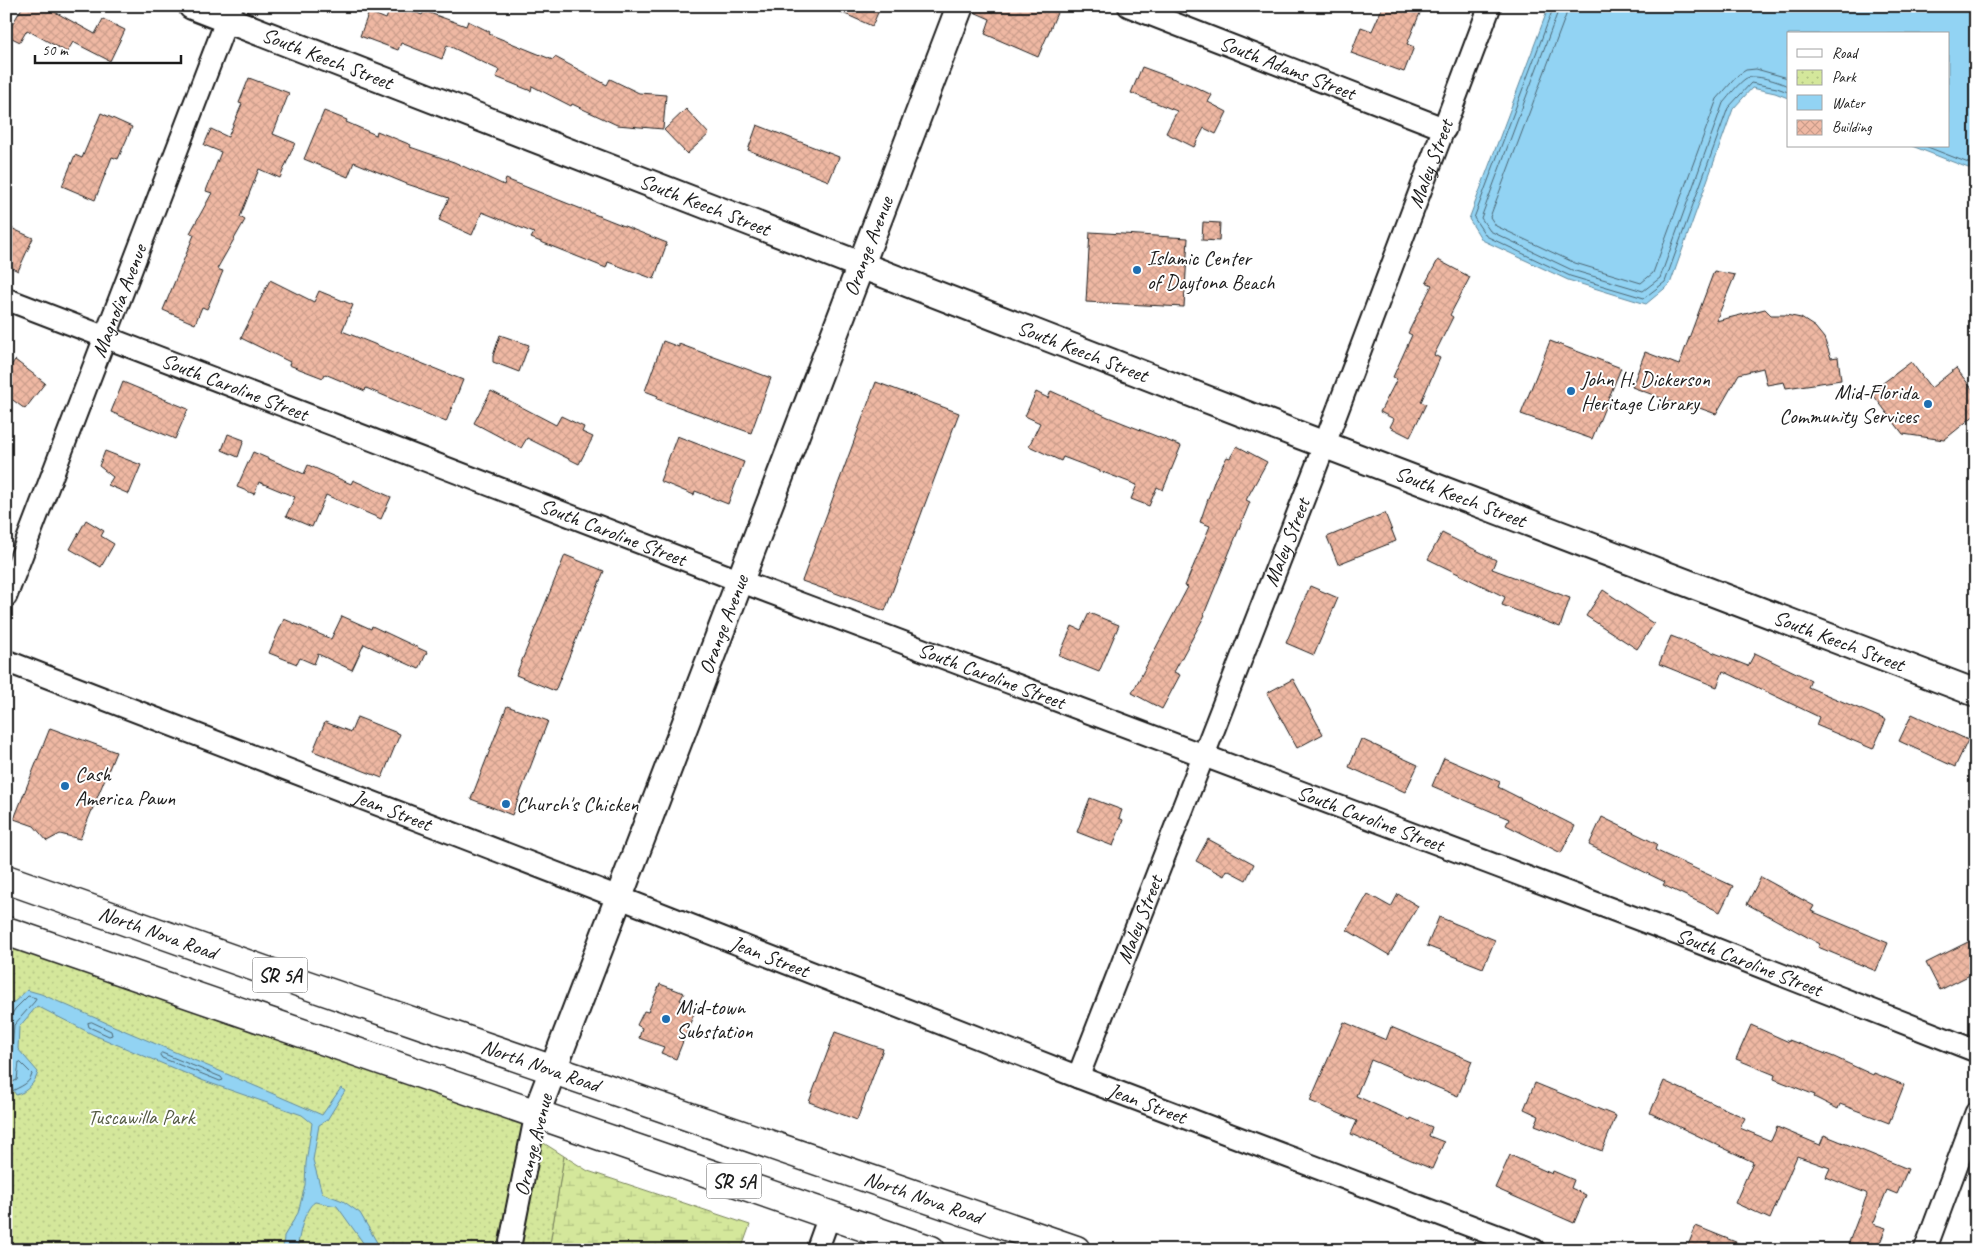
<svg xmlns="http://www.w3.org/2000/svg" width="1982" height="1256" viewBox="0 0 1982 1256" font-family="Caveat,sans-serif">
<defs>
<pattern id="wetland-marsh" width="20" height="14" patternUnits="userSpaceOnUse" patternTransform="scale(1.25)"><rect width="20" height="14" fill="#d4e79b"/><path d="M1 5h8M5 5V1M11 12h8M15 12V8" fill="none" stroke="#b5c685"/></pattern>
<pattern id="park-dots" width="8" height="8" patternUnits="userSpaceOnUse" patternTransform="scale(1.25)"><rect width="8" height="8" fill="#d4e79b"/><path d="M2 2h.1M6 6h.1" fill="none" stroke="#b5c685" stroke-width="1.8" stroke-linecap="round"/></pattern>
<pattern id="building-cross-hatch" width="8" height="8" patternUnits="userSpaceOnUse" patternTransform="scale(1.25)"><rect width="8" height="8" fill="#efb8a3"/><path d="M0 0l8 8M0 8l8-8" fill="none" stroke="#cc9e8c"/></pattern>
</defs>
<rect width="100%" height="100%" fill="#fff"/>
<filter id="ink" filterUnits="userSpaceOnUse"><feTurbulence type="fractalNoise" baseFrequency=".02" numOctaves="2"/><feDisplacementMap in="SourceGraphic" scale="10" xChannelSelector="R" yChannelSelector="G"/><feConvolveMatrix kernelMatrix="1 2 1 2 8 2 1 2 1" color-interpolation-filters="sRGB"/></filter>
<g filter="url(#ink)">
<path fill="url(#wetland-marsh)" stroke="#78825c" d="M564,1156L588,1171L750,1225L741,1250H549Z"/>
<g fill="url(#park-dots)" stroke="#78825c">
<path d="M6,931L536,1114L509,1250H6Z"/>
<path d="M542,1142L564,1156L549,1250H520Z"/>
</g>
<g fill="#92d3f3" stroke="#638a9d">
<path d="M1549,6H1976V171L1912,146H1948V34H1788V98L1775,93L1752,88L1733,109L1670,284L1646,304L1568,280L1482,240L1469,219Z"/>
<path d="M27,990L41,994C134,1036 229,1074 322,1115L341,1088L345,1091L327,1120L319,1125L313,1160L322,1193L343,1201L360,1213L379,1246L408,1250H371L364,1244L337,1206L315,1202C304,1208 299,1237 297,1250H283L284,1236L298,1213L305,1185L306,1163L312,1123L302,1115L204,1081L94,1035L37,1006L19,1027L18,1049L38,1072C35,1083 27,1092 16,1095L7,1081L13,1077L11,1062L6,1053V1016L10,1006Z"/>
</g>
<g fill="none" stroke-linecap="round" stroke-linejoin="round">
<g stroke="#4b6572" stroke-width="1">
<path d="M1554,6L1474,218L1486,236L1570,276L1644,298L1665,282L1728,108L1751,83L1777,88L1788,92"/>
<path d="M1560,6L1481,218L1490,231L1572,270L1643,291L1660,278L1723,103C1730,95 1737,85 1745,79C1754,73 1779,82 1788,86"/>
<path d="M1567,6L1566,15L1490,217L1496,226L1575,263L1641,283L1653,273L1717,99L1738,75L1746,70L1756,69L1788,78"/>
<path d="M1925,146L1976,166"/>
<path d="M6,1016L12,1014L15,1009L28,996L36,998L35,1001L14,1025L12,1050L6,1051"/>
<path d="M92,1022L111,1031L112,1035L109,1036L89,1027L88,1023Z"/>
<path d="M162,1053L221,1077L223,1080L220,1081L162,1058L160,1055Z"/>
<path d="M6,1085L17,1080L19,1062L21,1063L32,1074C30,1086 14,1088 6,1095"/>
</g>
</g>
<g fill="url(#building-cross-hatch)" stroke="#1c1c1c">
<path d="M23,6H44L95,34L103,19L125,30L110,61L73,42L67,52L27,30L20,42L6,35Z"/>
<path d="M391,6H400L422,15L424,11L466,26L468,21L490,32L489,34L553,60L555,57L607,85L610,79L639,93L666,95L663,129L617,125L572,104L571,106L532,86L531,91L496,77L499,70L447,45L442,59L401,43L398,50L360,36L369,12L386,19Z"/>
<path d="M827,6H881L872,26Z"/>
<path d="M975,6H1060L1038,57L985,34L990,19L974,12Z"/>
<path d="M1383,6H1423L1407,44L1414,47L1404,72L1351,53L1361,27L1372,31Z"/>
<path d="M1142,67L1191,85L1212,95L1208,102L1227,112L1216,134L1204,128L1194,147L1166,133L1177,111L1131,93Z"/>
<path d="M249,78L289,93L273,134L295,143L280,178L259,169L240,217L245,220L217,269L223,271L207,309L202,307L195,324L163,310L194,235L190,233L212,193L206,191L221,152L204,145L211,129L228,137L242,104L239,103Z"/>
<path d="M686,109L709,134L687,154L664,130Z"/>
<path d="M324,111L347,120L346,122L376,135L377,131L411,145L410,147L454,162L504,185L506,179L667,243L654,279L608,262L606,268L531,238L534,233L482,212L472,235L439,220L449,198L407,184L354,162L348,177L304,159Z"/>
<path d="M101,113L132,127L118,159L112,157L95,200L62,186L75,155L82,158Z"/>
<path d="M757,125L839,157L829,181L748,150Z"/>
<path d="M1203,222L1220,223L1219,241L1202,240Z"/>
<path d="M11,228L33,238L18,271L6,265V238Z"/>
<path d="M1090,232L1188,238L1184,307L1086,302Z"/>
<path d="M1438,260L1470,277L1450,315L1453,317L1434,355L1440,358L1421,402L1426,404L1410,437L1390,427L1394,419L1380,412L1397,379L1393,377L1412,335L1408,333L1432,285L1426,282Z"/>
<path d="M1714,271L1735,275L1716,321L1765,309L1771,315H1786L1801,318L1815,327L1824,338L1831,358L1838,357L1841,380L1786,388L1784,382L1767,385L1763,368L1739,374L1716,414L1694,406L1691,409L1632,387L1645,352L1679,365Z"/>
<path d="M270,280L314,302L319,291L353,305L342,331L463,380L446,422L366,388L365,391L325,374L323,378L289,365L290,362L241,338Z"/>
<path d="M500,335L529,345L519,372L493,362V356Z"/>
<path d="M663,341L679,347V344L771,378L751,433L657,399L658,396L645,391Z"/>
<path d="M1550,341L1621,368L1592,439L1521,414Z"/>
<path d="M15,360L45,383L25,409L6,395V372Z"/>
<path d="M1911,362L1931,388L1956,368L1976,394V414L1944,440L1903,434L1871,392Z"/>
<path d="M123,382L188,409L175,439L111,412Z"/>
<path d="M876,382L959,413L885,611L802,581Z"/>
<path d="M491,391L556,425L561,416L584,427L582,432L593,437L579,464L527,438L521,448L474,423Z"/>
<path d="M1051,391L1108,417L1181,446L1163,490L1157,487L1149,506L1131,499L1137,485L1063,457L1061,461L1029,446L1040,423L1025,416L1036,392L1048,398Z"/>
<path d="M228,434L244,440L238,457L222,450Z"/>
<path d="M677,436L744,462L728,504L695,491L694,495L660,481Z"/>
<path d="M1237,446L1267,462L1246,500L1250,502L1204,614L1205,615L1174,672L1180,675L1162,709L1132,693L1188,587L1185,586L1210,526L1200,522L1215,479L1227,457L1230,458Z"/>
<path d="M105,451L141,465L129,494L108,485L113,477L99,466Z"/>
<path d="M253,452L304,474L308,465L351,484L353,480L391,497L381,519L326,495L312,527L286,516L295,497L259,482L254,494L237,487Z"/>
<path d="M1385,513L1396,541L1338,564L1327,537Z"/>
<path d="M86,520L104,531L101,536L114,544L101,567L70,549Z"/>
<path d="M1442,533L1496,560L1492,569L1570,598L1560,627L1502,605L1505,597L1428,559Z"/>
<path d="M565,555L604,571L555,691L516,675Z"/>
<path d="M1310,586L1338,598L1314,655L1286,643Z"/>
<path d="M1603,590L1654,624L1637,649L1586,616Z"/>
<path d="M1089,613L1119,625L1099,672L1059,656L1072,626L1081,630Z"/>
<path d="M342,616L371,629L372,626L427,652L419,669L364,644L352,670L318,654L314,664L300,658L297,664L269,653L284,619L331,639Z"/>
<path d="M1671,636L1748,666L1755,653L1811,680L1808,687L1886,720L1873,749L1816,725L1819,717L1723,671L1717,687L1659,664Z"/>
<path d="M1293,679L1323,734L1297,748L1267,693Z"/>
<path d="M507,706L548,721L512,815L471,799Z"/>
<path d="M1912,714L1968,740L1955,767L1899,741Z"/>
<path d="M357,717L400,734L382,778L313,751L325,722L351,732Z"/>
<path d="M50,728L116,752L80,839L60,834L47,841L34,826L14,819Z"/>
<path d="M1361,739L1418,765L1405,792L1349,767Z"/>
<path d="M1444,758L1500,782L1498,787L1575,826L1561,853L1506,825L1509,819L1432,786Z"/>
<path d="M1090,798L1122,810L1119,818L1123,820L1113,846L1077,832Z"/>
<path d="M1602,817L1657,844L1655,850L1733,886L1720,912L1663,885L1665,882L1589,845Z"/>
<path d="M1208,839L1254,864L1246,880L1227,870L1224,876L1196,861Z"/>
<path d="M1761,877L1814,906L1811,911L1888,943L1876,971L1818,947L1820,944L1747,904Z"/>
<path d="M1368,894L1391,907L1398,894L1418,906L1389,955L1347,930Z"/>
<path d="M1439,917L1495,940L1483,968L1427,946Z"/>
<path d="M1976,938V972L1940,990L1926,963Z"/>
<path d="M660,984L684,993L680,1000L697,1006L676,1059L661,1053L664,1047L639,1038L642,1028L637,1025L644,1011L648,1012Z"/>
<path d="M1344,1022L1386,1040L1391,1027L1472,1061L1458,1096L1371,1060L1356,1096L1410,1120L1411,1118L1432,1127L1429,1136L1444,1142L1432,1169L1351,1134L1357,1121L1310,1101Z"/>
<path d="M1751,1025L1789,1042V1040L1834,1057L1873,1075L1874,1073L1904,1085L1889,1123L1840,1104L1838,1109L1814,1097L1815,1095L1774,1079L1775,1075L1736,1059Z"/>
<path d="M835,1032L883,1049L857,1120L809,1102Z"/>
<path d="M1664,1081L1745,1118L1740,1128L1771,1141L1777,1127L1820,1145L1824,1135L1908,1169L1897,1194L1887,1190L1873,1224L1886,1228L1877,1250H1846L1867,1195L1866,1193L1826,1177L1830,1168L1797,1156L1770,1219L1735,1203L1753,1162L1650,1113Z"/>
<path d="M1535,1083L1616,1116L1602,1151L1535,1125L1539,1116L1524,1109Z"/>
<path d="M1510,1155L1552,1174L1553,1171L1574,1180L1571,1188L1586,1195L1574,1223L1495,1188Z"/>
<path d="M1696,1226L1753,1249V1250H1686Z"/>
</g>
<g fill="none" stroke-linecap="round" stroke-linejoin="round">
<g stroke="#1c1c1c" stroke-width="25">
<g id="minor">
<path id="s1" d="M1129,6L1445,129"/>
<path id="s2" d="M6,299L740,581L1667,930L1976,1051"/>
<path id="s3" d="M6,596L232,6"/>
<path id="s4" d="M6,661L636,904L1078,1077L1534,1250"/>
<path id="s5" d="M1078,1077L1316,467L1490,6"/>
<path d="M509,1250L536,1114"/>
<path d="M817,1250L830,1214"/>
<path d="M1925,1250L1976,1113"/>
</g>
</g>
<g stroke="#1c1c1c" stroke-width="30">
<g id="tertiary">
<path id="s6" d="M192,6L1299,435L1976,693"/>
<path id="s7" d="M536,1114L960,6"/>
</g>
</g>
<g stroke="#1c1c1c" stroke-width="31">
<g id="primary">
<path id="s8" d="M6,879L278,975L1076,1250"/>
<path d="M6,931L931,1250"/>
</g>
</g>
<use href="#minor" stroke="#fff" stroke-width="21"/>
<use href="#tertiary" stroke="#fff" stroke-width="26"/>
<use href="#primary" stroke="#fff" stroke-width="28"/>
</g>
</g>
<g fill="#1f6fb2" stroke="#fff" stroke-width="2">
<circle cx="1137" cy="270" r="5"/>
<circle cx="1571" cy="391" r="5"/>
<circle cx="1928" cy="404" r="5"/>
<circle cx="65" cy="786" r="5"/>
<circle cx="506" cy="804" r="5"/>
<circle cx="666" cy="1019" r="5"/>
</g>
<g text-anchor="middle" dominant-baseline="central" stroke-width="4" stroke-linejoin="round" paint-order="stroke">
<g fill="#fff" stroke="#606060" stroke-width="1">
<rect x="252.5" y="957.5" width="55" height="35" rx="4"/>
<rect x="706.5" y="1163.5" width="55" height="35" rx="4"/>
</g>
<g font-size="20" font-weight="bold" fill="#1c1c1c">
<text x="280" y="975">SR 5A</text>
<text x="734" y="1181">SR 5A</text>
</g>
<g font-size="21" fill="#1c1c1c" stroke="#fff">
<text stroke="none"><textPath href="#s6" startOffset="145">South Keech Street</textPath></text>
<text stroke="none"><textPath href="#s1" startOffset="170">South Adams Street</textPath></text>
<text stroke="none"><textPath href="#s5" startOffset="979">Maley Street</textPath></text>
<text stroke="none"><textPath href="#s6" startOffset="550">South Keech Street</textPath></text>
<text stroke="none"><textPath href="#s7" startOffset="929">Orange Avenue</textPath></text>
<text stroke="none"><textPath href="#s3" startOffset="316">Magnolia Avenue</textPath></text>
<text stroke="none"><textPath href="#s6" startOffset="955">South Keech Street</textPath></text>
<text stroke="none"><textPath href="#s2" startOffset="245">South Caroline Street</textPath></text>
<text stroke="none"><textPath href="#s6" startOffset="1360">South Keech Street</textPath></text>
<text stroke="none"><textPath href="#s2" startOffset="650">South Caroline Street</textPath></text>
<text stroke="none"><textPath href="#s5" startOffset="574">Maley Street</textPath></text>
<text stroke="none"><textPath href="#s7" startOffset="524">Orange Avenue</textPath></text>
<text stroke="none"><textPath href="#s6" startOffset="1765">South Keech Street</textPath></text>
<text stroke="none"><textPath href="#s2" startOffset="1055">South Caroline Street</textPath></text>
<text stroke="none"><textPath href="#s4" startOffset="414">Jean Street</textPath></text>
<text stroke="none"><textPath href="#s2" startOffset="1460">South Caroline Street</textPath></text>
<text stroke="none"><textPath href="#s5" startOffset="169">Maley Street</textPath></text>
<text stroke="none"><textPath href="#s8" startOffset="161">North Nova Road</textPath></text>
<text stroke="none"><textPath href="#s4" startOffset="819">Jean Street</textPath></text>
<text stroke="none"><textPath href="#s2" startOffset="1865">South Caroline Street</textPath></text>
<text stroke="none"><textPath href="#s8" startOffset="566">North Nova Road</textPath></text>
<text stroke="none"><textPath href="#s4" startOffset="1224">Jean Street</textPath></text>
<text transform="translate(533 1145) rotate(-76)">Orange Avenue</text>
<text stroke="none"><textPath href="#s8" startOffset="971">North Nova Road</textPath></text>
</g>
<g font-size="21" fill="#1c1c1c" stroke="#fff" text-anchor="start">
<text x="1147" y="258">Islamic Center<tspan x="1147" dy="24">of Daytona Beach</tspan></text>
<text x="1581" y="379">John H. Dickerson<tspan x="1581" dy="24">Heritage Library</tspan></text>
<text x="1918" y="392" text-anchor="end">Mid-Florida<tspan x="1918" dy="24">Community Services</tspan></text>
<text x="75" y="774">Cash<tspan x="75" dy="24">America Pawn</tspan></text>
<text x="516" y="804">Church's Chicken</text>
<text x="676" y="1007">Mid-town<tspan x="676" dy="24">Substation</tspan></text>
</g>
<g font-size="21" fill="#535942" stroke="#fff">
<text x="141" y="1117">Tuscawilla Park</text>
</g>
</g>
<rect width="1982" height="1256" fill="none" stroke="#fff" stroke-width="25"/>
<rect x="12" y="12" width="1957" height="1231" fill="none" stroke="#1c1c1c" stroke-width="2" filter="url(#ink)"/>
<rect x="1787" y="32" width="162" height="115" fill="#ffffff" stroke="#a4a4a4"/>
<rect x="1797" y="49" width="25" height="8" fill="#ffffff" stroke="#a4a4a4"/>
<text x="1832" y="58" font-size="15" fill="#1c1c1c">Road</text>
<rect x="1797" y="70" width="25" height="15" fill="url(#park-dots)" stroke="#a4a4a4"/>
<text x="1832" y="82" font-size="15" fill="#1c1c1c">Park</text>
<rect x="1797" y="95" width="25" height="15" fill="#92d3f3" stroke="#a4a4a4"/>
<text x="1832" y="108" font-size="15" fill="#1c1c1c">Water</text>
<rect x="1797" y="120" width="25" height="15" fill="url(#building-cross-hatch)" stroke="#a4a4a4"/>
<text x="1832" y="132" font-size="15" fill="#1c1c1c">Building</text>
<path d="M35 55v8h146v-8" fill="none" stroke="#1c1c1c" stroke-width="2.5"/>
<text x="42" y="55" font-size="15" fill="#1c1c1c" stroke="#ffffff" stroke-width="4" paint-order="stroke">50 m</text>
</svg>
